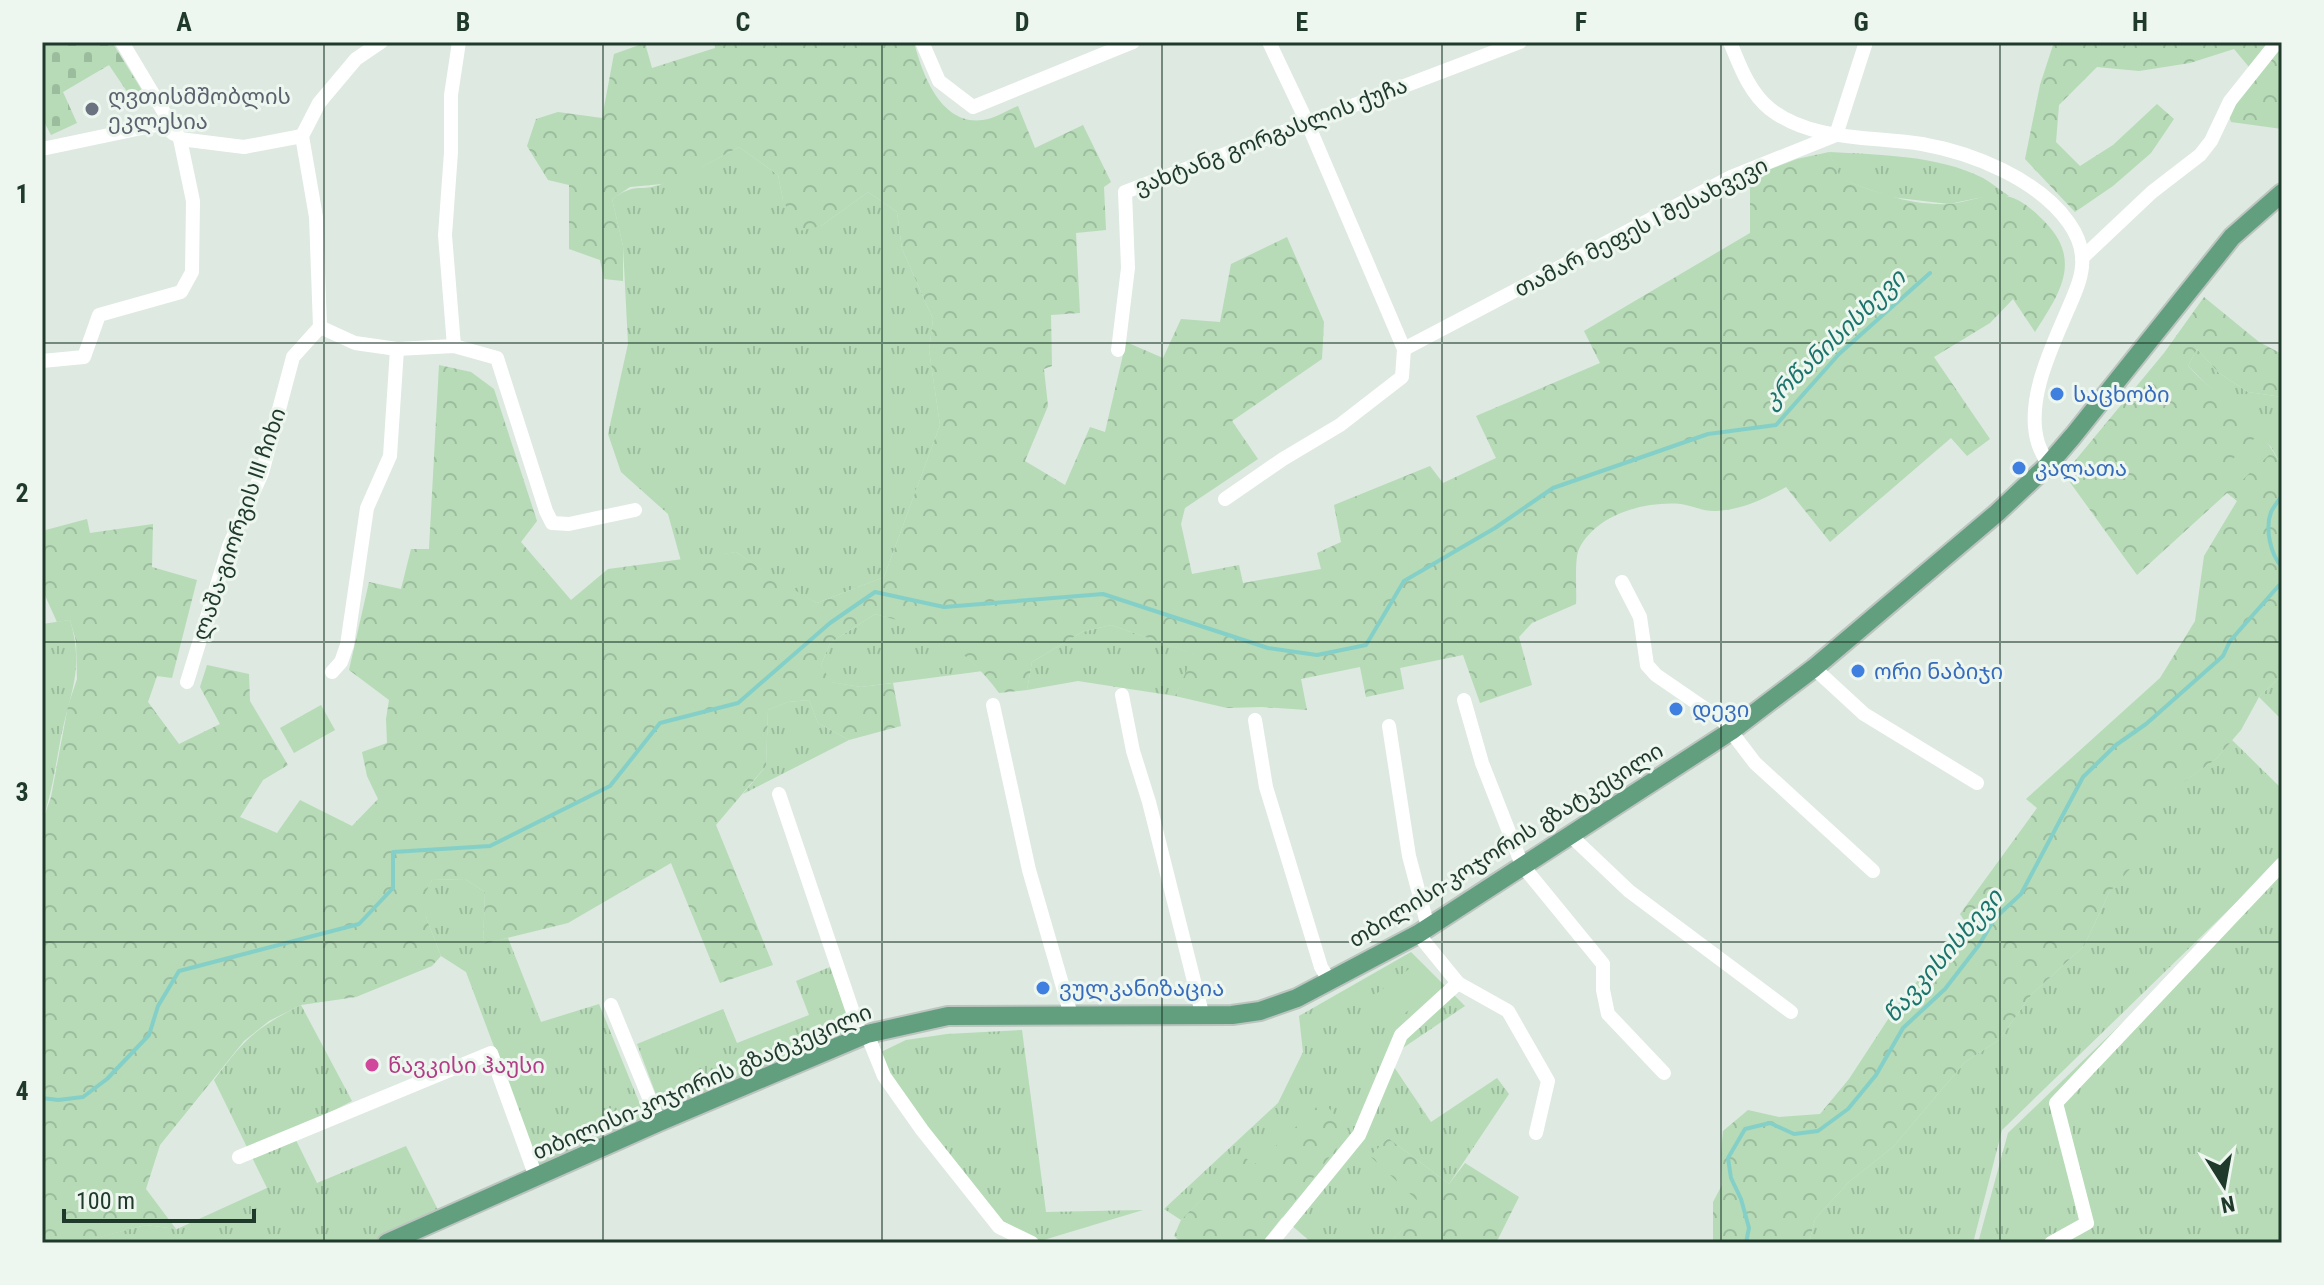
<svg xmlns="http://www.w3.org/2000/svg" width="2324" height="1285" viewBox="0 0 2324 1285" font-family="'Roboto Condensed','Noto Sans Georgian',sans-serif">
<defs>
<pattern id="grass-tufts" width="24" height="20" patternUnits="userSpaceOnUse" patternTransform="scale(2)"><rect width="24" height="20" fill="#b6dbb6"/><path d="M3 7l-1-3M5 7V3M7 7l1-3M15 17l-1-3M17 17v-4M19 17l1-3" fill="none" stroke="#9cbd9d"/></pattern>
<pattern id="forest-crowns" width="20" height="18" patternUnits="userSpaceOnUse" patternTransform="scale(2)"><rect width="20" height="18" fill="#b6dbb6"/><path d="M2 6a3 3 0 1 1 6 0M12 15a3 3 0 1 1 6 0" fill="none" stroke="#9cbd9d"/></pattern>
<pattern id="cemetery-stones" width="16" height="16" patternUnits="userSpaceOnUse" patternTransform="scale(2)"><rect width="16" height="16" fill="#b6dbb6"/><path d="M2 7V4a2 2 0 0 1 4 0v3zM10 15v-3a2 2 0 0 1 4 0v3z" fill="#9cbd9d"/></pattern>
</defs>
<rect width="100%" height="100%" fill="#dde9e1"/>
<g fill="url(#grass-tufts)">
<path d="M739,147L778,175L783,200L821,226L868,192L897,212L902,249L933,319L929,350L940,425L884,577L817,603L784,585L736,552L681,561L668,514L621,472L608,434L628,344L623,246L612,199C637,182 636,192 659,185C687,176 713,161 739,147Z"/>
<path d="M1829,152C1879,155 1938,155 1983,178C1992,183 2001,191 2009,196L1978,198L1949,204L1890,197L1840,179Z"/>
<path d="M2197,349L2219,373L2248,392L2282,397V460L2279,461L2271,447L2188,366Z"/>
<path d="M875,614C899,620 934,630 954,645C964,653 970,662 983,671L861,687L830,682L821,665L830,643Z"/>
<path d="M70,620C85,671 69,694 60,742C55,770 51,796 42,822V624Z"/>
<path d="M1111,625L1195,654L1175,696L1078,681L1027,690L1032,662L1082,632Z"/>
<path d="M2282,675V720L2259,697Z"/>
<path d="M809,700L818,723L849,740L743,794L766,766L768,710L788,702Z"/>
<path d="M2232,740L2282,789V858L2002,1130L1973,1243H1913L1911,1241L1908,1243H1809L1815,1219L1849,1182L1893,1147L1965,1062L1999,1040L2031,995L2084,946L2109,893L2134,862L2159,799L2216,759Z"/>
<path d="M2282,869V1243H1978L2008,1133Z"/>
<path d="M465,879L485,892L483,943L508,938L541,1022L599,1004L646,1119L540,1169L466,972L441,956L427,920L422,898L432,880Z"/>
<path d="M1411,952L1465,1006L1388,1058L1431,1122L1497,1078L1509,1094L1449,1184L1388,1138L1371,1156L1424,1206L1390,1243H1312L1282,1217L1348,1132L1257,1164L1243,1158L1181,1220L1164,1209L1278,1103L1303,1052L1299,1016Z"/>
<path d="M830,967L854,1033L663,1113L637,1044L723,1009L737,1043L809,1015L796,981Z"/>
<path d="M301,1005L352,1101L292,1132L317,1183L406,1146L439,1212L371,1243H87V1240L146,1225L177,1229L267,1188L214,1080C244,1040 255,1028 301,1005Z"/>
<path d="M1022,1030L1046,1212L1143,1210L1037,1242L1001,1222L886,1076L879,1053L906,1040L947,1034Z"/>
</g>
<g fill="url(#forest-crowns)">
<path d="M714,42H914C922,74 941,126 983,120C994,119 1007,110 1018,106L1035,148L1083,125L1111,182L1104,187L1106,230L1076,233L1080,313L1051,315L1052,366L1044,369L1048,406L1025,461L1065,485L1090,427L1105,432L1126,342L1163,358L1181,319L1220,322L1231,264L1287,237L1324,322L1322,359L1232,421L1258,459L1185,508L1181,524L1192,574L1239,565L1243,583L1321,569L1317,553L1341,542L1334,505L1430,466L1443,483L1496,458L1476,416L1600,363L1584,331L1750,233V177L1797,159L1829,152L1841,179C1875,192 1911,206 1949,204C1968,203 1991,191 2010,197C2024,201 2036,213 2045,222C2083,261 2059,294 2035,332L2013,299L1990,323L1934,357L1990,439L1967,456L1951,438L1830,542L1786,487C1764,499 1743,509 1717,511C1705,512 1693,506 1681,504C1645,501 1596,514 1579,549C1574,560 1577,591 1576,604L1532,623L1519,637L1532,685L1480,703L1463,655L1400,668L1404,689L1366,697L1360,667L1301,679L1307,710L1262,707L1227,708L1175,696L1194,654L1111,625L1082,632L1032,662L1027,690L999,693C966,648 930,628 875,614L830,643L821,665L831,682L861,687L893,683L901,726L849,740L818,723L809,700L788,702L768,710L766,766L716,825L773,965L720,983L671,863L568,923L483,944L485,892L465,879L432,880L423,898L427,920L441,956L432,966L356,997L301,1005L269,1021L244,1041L160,1145L146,1189L176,1229L146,1225L88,1240L87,1243H46L42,1223V822L51,797L68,706L77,679L76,641L70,620L57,622L42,589V531L87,519L90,533L153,524L152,567L197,580L172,678L157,676L148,702L179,744L220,724L200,687L207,665L249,674L250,701L288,765L263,780L240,817L277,833L300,800L352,826L378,799L367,776L362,752L387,743L386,719L389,700L349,670L369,582L401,589L411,549H429L439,365L471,372L494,389L537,521L521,542L571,600L608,569L736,552L784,584L817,603L884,577L940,425L929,350L933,319L902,249L897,212L868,192L821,226L799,231L783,200L778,175L739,147L702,167L693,181L630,187L612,199L623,246V281L604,279L600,260L569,249V185L548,180L527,146L536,119L558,112L602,118L614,54L645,43L652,68L715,48Z"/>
<path d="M2054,42H2282V129L2231,122L2224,101L2249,67L2234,49L2190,63L2139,71L2097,67L2059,105L2056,142L2080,166L2113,145L2157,104L2174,119L2151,153L2113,186L2075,212L2025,159L2040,85Z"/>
<path d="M2204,297L2259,342L2282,354V397L2248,392L2219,373L2197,349L2188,366C2218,398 2258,421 2278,460H2282V675L2259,697L2241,730L2216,759L2160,799L2162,832L2109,893L2084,946L2031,995L1999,1040L1965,1062L1893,1147L1849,1182L1815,1219L1809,1243H1713V1202L1722,1185L1721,1153L1723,1131L1748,1110L1779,1117L1820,1114L1849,1079L1898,1004L1966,923L1960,914L2037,808L2026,799L2160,678L2195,621L2204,556L2237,501L2227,493L2137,575L2064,474L2164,353Z"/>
<path d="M1323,1101L1349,1132L1262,1243H1182L1174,1236L1181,1220L1243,1157L1257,1164Z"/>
<path d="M1388,1138L1449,1184L1465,1163L1519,1197L1496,1243H1390L1423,1206L1370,1156Z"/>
</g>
<path fill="url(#cemetery-stones)" d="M42,42H112L143,92L132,99L109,65L63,92L77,123L51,135L42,118Z"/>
<g fill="#b6dbb6">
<path d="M2255,438L2270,454L2235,487L2220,471Z"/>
<path d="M321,705L335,730L294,753L280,728Z"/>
<path d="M1417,963L1437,990L1391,1023L1372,997Z"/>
</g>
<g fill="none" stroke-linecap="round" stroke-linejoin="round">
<g stroke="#84d0c8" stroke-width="4">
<path d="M2282,495C2279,500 2274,506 2271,512C2265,528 2270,554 2282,567"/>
<path d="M42,1098L58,1100L83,1097L107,1079L149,1035L158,1006L179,971L359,924L393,888V852L490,846L610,786L660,723L738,703L830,623L875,592L944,607L1103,594L1268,648L1317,655L1366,645L1404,581L1495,528L1553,488L1708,434L1776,425L1839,354L1930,273"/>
<path d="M1746,1243L1749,1228L1741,1199L1731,1178L1728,1158L1745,1129L1770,1123L1794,1134L1818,1131L1848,1109L1876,1075L1903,1028L1945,989L1979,945L1995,918L2021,894L2083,777L2116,745L2146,724L2223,656L2230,641L2282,582"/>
</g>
<g stroke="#bcc4bf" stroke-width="22">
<path id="major" d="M387,1243L659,1122L867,1034L948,1016L1232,1015L1260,1011L1297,998L1418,934L1731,731L1814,668L1997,513L2048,465L2073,436L2232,237L2282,193"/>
</g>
<g stroke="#fff" stroke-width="14">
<path d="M381,42L356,59L319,103L302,136L316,217L320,327L355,343L397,349L454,346L497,358L546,511L552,523L569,524L635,510"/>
<path d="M922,42L939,81L973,107L1133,42"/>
<path d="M1730,42C1740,66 1749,92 1770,109C1812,142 1873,136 1922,144C1973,153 2038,179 2069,223C2076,233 2081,244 2082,256C2084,274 2075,293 2068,309C2052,347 2025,400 2038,443C2040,450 2045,458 2048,465"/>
<path d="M180,139L244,147L302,136"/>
<path d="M42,149L161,124L174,134"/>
<path d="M2082,258L2152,192L2200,155L2211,141L2230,101L2277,42"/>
<path d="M454,346L445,235L451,152V95L459,42"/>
<path d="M1404,349L1731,177L1836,135L1866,42"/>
<path d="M1118,350L1128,268L1125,192L1520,42"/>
<path d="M42,361L84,357L99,315L181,292L192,272L193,201L180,139L122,42"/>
<path d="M1225,499L1283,459L1340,425L1402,377L1404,349L1307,122L1269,42"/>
<path d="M1622,582L1640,617L1647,665L1656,675L1723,721L1755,763L1873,871"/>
<path d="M1814,668L1864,714L1977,783"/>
<path d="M332,672L341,662L347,645L367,508L390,456L397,349"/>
<path d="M187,682L229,546L262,473L293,357L320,327"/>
<path d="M1122,695L1133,751L1149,802L1203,1017"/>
<path d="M1464,700L1482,763L1522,865L1603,964V990L1608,1014L1664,1073"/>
<path d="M993,705L1029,870L1071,1015"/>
<path d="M1255,720L1266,787L1321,967L1330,982"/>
<path d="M1389,726L1409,856L1428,927"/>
<path d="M779,794L861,1036"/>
<path d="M1569,834L1629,891L1791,1012"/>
<path d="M1418,934L1458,983L1508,1011L1548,1081L1536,1133"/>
<path d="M611,1005L659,1122"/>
<path d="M867,1034L884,1076L922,1130L999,1227L1032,1243"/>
<path d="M239,1157L491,1053L536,1177"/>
<path d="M1271,1243L1359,1135L1401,1035L1458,983"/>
<path d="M2051,1243L2087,1223L2056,1103L2282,864"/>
</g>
<use href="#major" stroke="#619f7f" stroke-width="18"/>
</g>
<path fill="none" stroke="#1f392b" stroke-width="2" stroke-opacity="0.55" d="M324,42V1243M603,42V1243M882,42V1243M1162,42V1243M1442,42V1243M1721,42V1243M2000,42V1243M42,343H2282M42,642H2282M42,942H2282"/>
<circle fill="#6b7280" stroke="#eef6f0" stroke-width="3" cx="92" cy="109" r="8"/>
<g fill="#3f7fe0" stroke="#eef6f0" stroke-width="3">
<circle cx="2057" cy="394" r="8"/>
<circle cx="2019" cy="468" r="8"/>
<circle cx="1858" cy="671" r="8"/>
<circle cx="1676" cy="709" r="8"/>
<circle cx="1043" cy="988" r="8"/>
</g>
<circle fill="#d1479c" stroke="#eef6f0" stroke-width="3" cx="372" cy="1065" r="8"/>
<g text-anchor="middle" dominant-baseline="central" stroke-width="6" stroke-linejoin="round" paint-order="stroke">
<g font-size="22" fill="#5b616d" stroke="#eef6f0" text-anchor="start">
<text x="108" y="96">ღვთისმშობლის<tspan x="108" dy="25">ეკლესია</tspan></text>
</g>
<g font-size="22" fill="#1f392b" stroke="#eef6f0">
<text transform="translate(1271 136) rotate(-21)">ვახტანგ გორგასლის ქუჩა</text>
<text transform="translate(1641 227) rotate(-27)">თამარ მეფეს I შესახვევი</text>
<text transform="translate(239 524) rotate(-71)">ლაშა-გიორგის III ჩიხი</text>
<text transform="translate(1506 845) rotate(-32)">თბილისი-კოჯორის გზატკეცილი</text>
<text transform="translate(702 1082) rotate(-23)">თბილისი-კოჯორის გზატკეცილი</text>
</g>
<g font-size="22" fill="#366cbe" stroke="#eef6f0" text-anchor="start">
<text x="2073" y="394">საცხობი</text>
<text x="2035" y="468">კალათა</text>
<text x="1874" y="671">ორი ნაბიჯი</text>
<text x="1692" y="709">დევი</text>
<text x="1059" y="988">ვულკანიზაცია</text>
</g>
<g font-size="22" fill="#b23c85" stroke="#eef6f0" text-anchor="start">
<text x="388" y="1065">წავკისი ჰაუსი</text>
</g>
<g font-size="24" font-style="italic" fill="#1a746b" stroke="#eef6f0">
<text transform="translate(1834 339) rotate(-44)">კრწანისისხევი</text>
<text transform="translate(1943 956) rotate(-49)">წავკისისხევი</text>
</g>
</g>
<rect width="2324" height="1285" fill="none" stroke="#eef6f0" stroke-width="88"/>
<g transform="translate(2224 1185) rotate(169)" stroke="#eef6f0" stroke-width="6" paint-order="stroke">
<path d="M0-6L14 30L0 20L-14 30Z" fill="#1f392b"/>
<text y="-12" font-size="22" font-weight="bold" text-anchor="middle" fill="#1f392b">N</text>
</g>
<path d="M64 1209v12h190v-12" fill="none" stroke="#1f392b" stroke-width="4"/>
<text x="76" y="1209" font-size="24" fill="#1f392b" stroke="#eef6f0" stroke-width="6" paint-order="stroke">100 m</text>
<rect x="44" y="44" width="2236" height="1197" fill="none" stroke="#1f392b" stroke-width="3"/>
<g font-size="26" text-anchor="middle" font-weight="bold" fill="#1f392b">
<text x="184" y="31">A</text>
<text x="463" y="31">B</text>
<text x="743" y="31">C</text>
<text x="1022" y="31">D</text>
<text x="1302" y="31">E</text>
<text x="1581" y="31">F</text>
<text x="1861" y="31">G</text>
<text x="2140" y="31">H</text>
<text x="22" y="203">1</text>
<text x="22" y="502">2</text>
<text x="22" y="801">3</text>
<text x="22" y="1100">4</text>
</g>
</svg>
